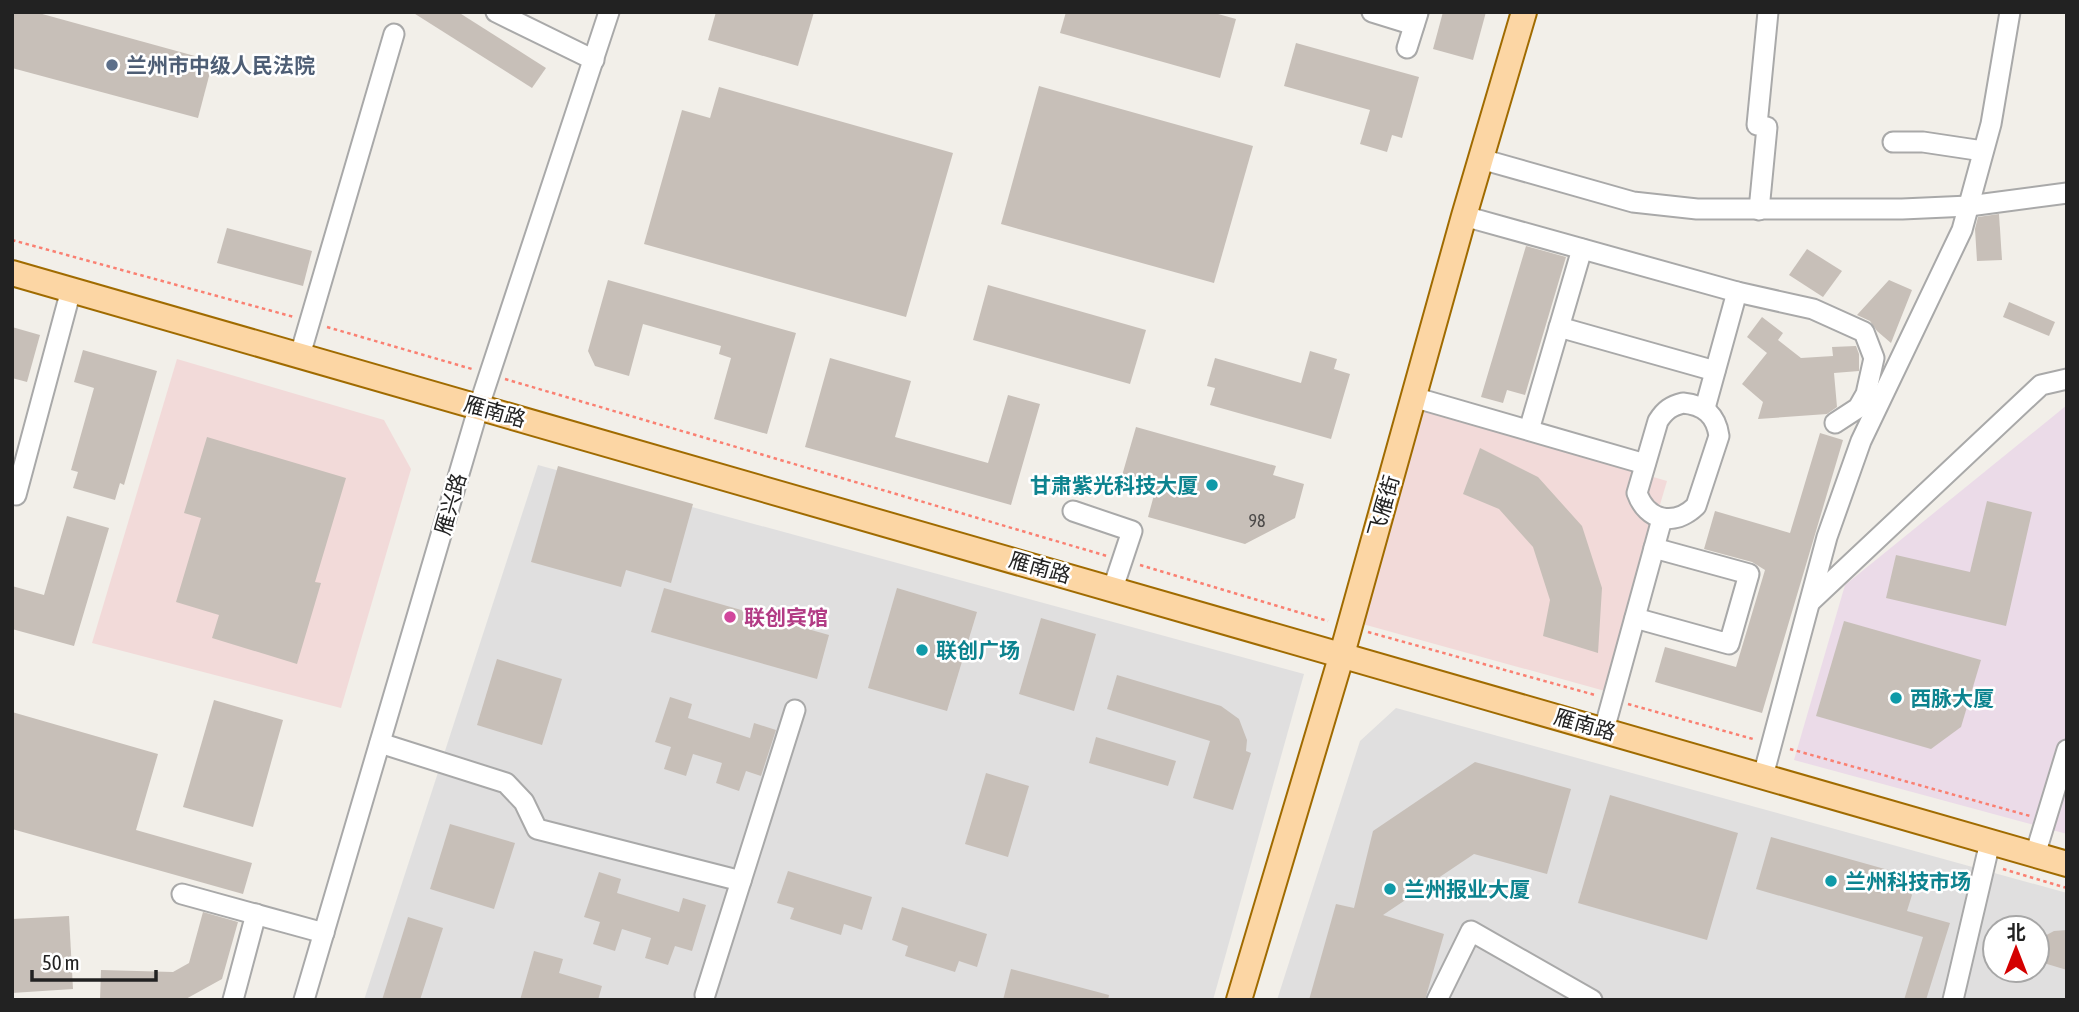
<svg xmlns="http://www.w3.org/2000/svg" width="2079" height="1012" viewBox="0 0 2079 1012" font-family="'Asap Condensed','Noto Sans SC',sans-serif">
<rect width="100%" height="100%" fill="#f2efe9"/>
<g fill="#e0dfdf" fill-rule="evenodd">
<path d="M538,465L1304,674L1213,1000H364Z"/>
<path d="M1396,708L2067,893V1000H1277L1360,741ZM1995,928H2037V970H1995Z"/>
</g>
<g fill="#f2dad9">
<path d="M177,359L384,420L411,469L341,708L92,643Z"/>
<path d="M1417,409L1667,481L1605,691L1359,623Z"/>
</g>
<path fill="#ebdbe8" d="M2067,405V834L1794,760L1845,585Z"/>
<g fill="#c7bfb8">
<path d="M12,12H35L213,61L198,118L12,68Z"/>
<path d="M412,12H458L546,68L532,88Z"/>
<path d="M716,12H814L798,66L708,40Z"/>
<path d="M1066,12H1211L1236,19L1220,78L1060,33Z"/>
<path d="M1443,12H1486L1473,60L1433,49Z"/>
<path d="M1296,43L1419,77L1402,138L1392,135L1387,152L1360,144L1370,110L1284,86Z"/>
<path d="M1039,86L1253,146L1214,283L1001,224Z"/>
<path d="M719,87L953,153L906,317L644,244L682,110L710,118Z"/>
<path d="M1999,214L2002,260L1977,261L1975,229L1978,217Z"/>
<path d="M227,228L312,251L303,286L217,263Z"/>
<path d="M1526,246L1566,257L1525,395L1507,390L1503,403L1481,397Z"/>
<path d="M1807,249L1842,271L1823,297L1789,275Z"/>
<path d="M608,280L796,333L767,434L714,419L731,358L719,354L721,346L643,324L629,376L595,366L588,351Z"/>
<path d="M1889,280L1912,290L1891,343L1877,331L1870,321L1857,315Z"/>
<path d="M988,285L1146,330L1130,384L973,340Z"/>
<path d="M2009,302L2055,322L2049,336L2003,317Z"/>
<path d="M1762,317L1783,333L1778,340L1801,358L1833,356L1832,347L1856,346L1859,354V371L1834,373L1837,407L1827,414L1758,419L1763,402L1742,384L1767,353L1747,337Z"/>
<path d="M12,327L40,335L27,382L12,378Z"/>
<path d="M83,350L157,371L124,485L120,483L115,500L73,488L78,472L71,470L94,388L74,382Z"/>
<path d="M1310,351L1337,359L1334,369L1350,374L1331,439L1210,405L1215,388L1207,386L1215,358L1301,383Z"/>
<path d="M830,358L911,381L895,437L988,463L1008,395L1040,404L1011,505L805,447Z"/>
<path d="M1136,427L1276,466L1273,475L1304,484L1295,518L1245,544L1148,517L1154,495L1119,486Z"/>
<path d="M1820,433L1843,440L1762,713L1655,682L1665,647L1736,667L1765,570L1752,562L1704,549L1715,511L1790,533Z"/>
<path d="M207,437L346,478L315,582L321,583L297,664L212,638L219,615L176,602L201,518L184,513Z"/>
<path d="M1480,448L1538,477L1582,526L1602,588L1598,653L1543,636L1550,600L1533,547L1499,509L1463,494Z"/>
<path d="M558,466L693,504L671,583L626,570L621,587L531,562Z"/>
<path d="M1987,501L2032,512L2006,626L1886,598L1896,555L1970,572Z"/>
<path d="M67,516L109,528L74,646L12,629V586L44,595Z"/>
<path d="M664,588L829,635L817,679L651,632Z"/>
<path d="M897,588L977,612L947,711L868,688Z"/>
<path d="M1041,618L1096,634L1074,711L1019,694Z"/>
<path d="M1844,621L1981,660L1961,727L1931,749L1816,716Z"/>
<path d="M497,659L562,679L542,745L477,725Z"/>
<path d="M1117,675L1221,706L1239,719L1247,740L1246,751L1251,753L1233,810L1193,798L1210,741L1107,709Z"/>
<path d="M670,697L692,704L688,718L750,738L754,723L776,730L761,776L746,771L739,791L716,783L722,763L693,754L686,776L664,769L671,747L655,742Z"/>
<path d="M214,700L283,720L253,827L183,807Z"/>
<path d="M12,712L158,754L136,830L252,863L243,894L12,829Z"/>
<path d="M1096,737L1176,761L1168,786L1089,763Z"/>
<path d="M1475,762L1571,789L1547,874L1474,854L1383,915L1444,934L1425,1000H1309L1336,904L1354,908L1373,831Z"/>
<path d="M986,773L1029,786L1008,857L965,844Z"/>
<path d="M1610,795L1738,833L1707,940L1578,903Z"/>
<path d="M450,824L515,843L494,909L430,889Z"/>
<path d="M1771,837L1899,873L1912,895L1907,911L1950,923L1926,1000H1904L1923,937L1756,889Z"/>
<path d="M788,871L872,897L862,930L844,924L841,935L790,919L794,908L777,903Z"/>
<path d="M599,872L621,879L617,893L679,912L683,898L706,905L692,951L675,946L668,965L645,958L651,938L622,929L615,951L593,944L600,922L584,917Z"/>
<path d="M902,907L987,934L977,967L959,961L955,972L905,956L908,946L892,940Z"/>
<path d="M203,912L238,922L222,979L184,1000H100L101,970L173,972L189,963Z"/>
<path d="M69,916L73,989L12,993V919Z"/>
<path d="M408,917L443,928L420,1000H382Z"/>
<path d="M2067,930V970L2037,961V940L2054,931Z"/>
<path d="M534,951L563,959L559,973L602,986L598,1000H520Z"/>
<path d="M1011,969L1109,995L1108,1000H1003Z"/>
</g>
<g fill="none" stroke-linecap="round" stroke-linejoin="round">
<g stroke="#a9a9a9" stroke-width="23">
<g id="minor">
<path d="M496,12L594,60"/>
<path d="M1372,12L1414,25"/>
<path d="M1407,48L1418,13"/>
<path d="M1893,142H1923L1983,151"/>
<path d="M1481,159L1633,202L1697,209H1902L1969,206L2067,193"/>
<path d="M1759,210L1767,127L1757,125L1768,12"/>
<path d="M1464,216L1737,292L1705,408"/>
<path d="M1737,292L1813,309L1864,332L1874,358L1866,394L1858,408L1835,423"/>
<path d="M1559,327L1715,371"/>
<path d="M300,355L394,34"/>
<path d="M1413,397L1645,464"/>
<path d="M1683,403C1704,405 1716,415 1719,436L1696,506C1674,527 1647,521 1637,493L1658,421C1665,410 1671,406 1683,403Z"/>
<path d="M1529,430L1582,249"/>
<path d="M16,495L71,290"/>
<path d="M1073,511L1132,531L1113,588"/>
<path d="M1810,602L2041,385L2067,379"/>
<path d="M1635,618L1729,644L1749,574L1654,548"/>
<path d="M1604,730L1662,519"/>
<path d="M380,743L506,783L524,802L537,829L741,881"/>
<path d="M1763,776L1827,537L1861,441L1962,230L1991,124L2010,12"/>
<path d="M2035,855L2067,750"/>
<path d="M182,894L324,933"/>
<path d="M705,995L795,710"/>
<path d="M233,1000L256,914"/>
<path d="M304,1000L479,406L609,12"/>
<path d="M1437,1000L1471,931L1592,1000"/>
<path d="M1953,1000L1990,842"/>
</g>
</g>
<g stroke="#a06b00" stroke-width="28">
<g id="major">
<path d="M12,273L2067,864"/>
<path d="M1239,1000L1342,654L1464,216L1524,12"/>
</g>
</g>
<g stroke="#fa8072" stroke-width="2.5" stroke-dasharray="3.5 3.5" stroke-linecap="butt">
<path d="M12,240L294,317"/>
<path d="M327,327L472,369"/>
<path d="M505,379L1107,556"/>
<path d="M1140,565L1328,621"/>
<path d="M1368,632L1595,695"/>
<path d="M1628,704L1753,739"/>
<path d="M1790,749L2030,816"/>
<path d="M2003,869L2067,888"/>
</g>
<use href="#minor" stroke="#fff" stroke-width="19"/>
<use href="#major" stroke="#fcd6a4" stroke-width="24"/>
</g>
<circle fill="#5c6f8a" stroke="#fff" stroke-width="2.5" cx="112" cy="65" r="7"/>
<g fill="#0f9aa8" stroke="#fff" stroke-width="2.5">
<circle cx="1212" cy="485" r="7"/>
<circle cx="922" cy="650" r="7"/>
<circle cx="1896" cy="698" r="7"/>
<circle cx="1831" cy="881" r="7"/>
<circle cx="1390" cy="889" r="7"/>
</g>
<circle fill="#d1479c" stroke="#fff" stroke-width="2.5" cx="730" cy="617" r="7"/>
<g text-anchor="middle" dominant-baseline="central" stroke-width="5" stroke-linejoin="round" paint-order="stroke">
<g font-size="18" fill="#4b4948">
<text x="1257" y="520">98</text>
</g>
<g font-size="21" font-weight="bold" fill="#4e5e75" stroke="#fff" text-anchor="start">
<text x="126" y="65">兰州市中级人民法院</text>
</g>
<g font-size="21" fill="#222" stroke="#fff">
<text transform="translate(495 411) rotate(16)">雁南路</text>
<text transform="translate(450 504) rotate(-74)">雁兴路</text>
<text transform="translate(1383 506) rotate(-74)">飞雁街</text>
<text transform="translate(1040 567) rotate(16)">雁南路</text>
<text transform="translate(1585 724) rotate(16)">雁南路</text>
</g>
<g font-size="21" font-weight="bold" fill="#0d838f" stroke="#fff" text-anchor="start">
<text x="1198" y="485" text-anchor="end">甘肃紫光科技大厦</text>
<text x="936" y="650">联创广场</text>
<text x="1910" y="698">西脉大厦</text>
<text x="1845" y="881">兰州科技市场</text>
<text x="1404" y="889">兰州报业大厦</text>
</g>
<g font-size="21" font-weight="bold" fill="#b23c85" stroke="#fff" text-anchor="start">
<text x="744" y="617">联创宾馆</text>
</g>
</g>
<rect width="2079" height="1012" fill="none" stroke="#222222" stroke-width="28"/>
<g transform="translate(2016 949)"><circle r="33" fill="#ffffff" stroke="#a7a7a7" stroke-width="2"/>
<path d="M0-5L12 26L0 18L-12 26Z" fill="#d40000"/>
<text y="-10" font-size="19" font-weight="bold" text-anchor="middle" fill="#222222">北</text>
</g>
<path d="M32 970v10h124v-10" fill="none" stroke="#222222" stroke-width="3.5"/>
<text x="42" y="970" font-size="21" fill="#222222" stroke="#ffffff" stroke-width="5" paint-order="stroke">50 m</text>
</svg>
